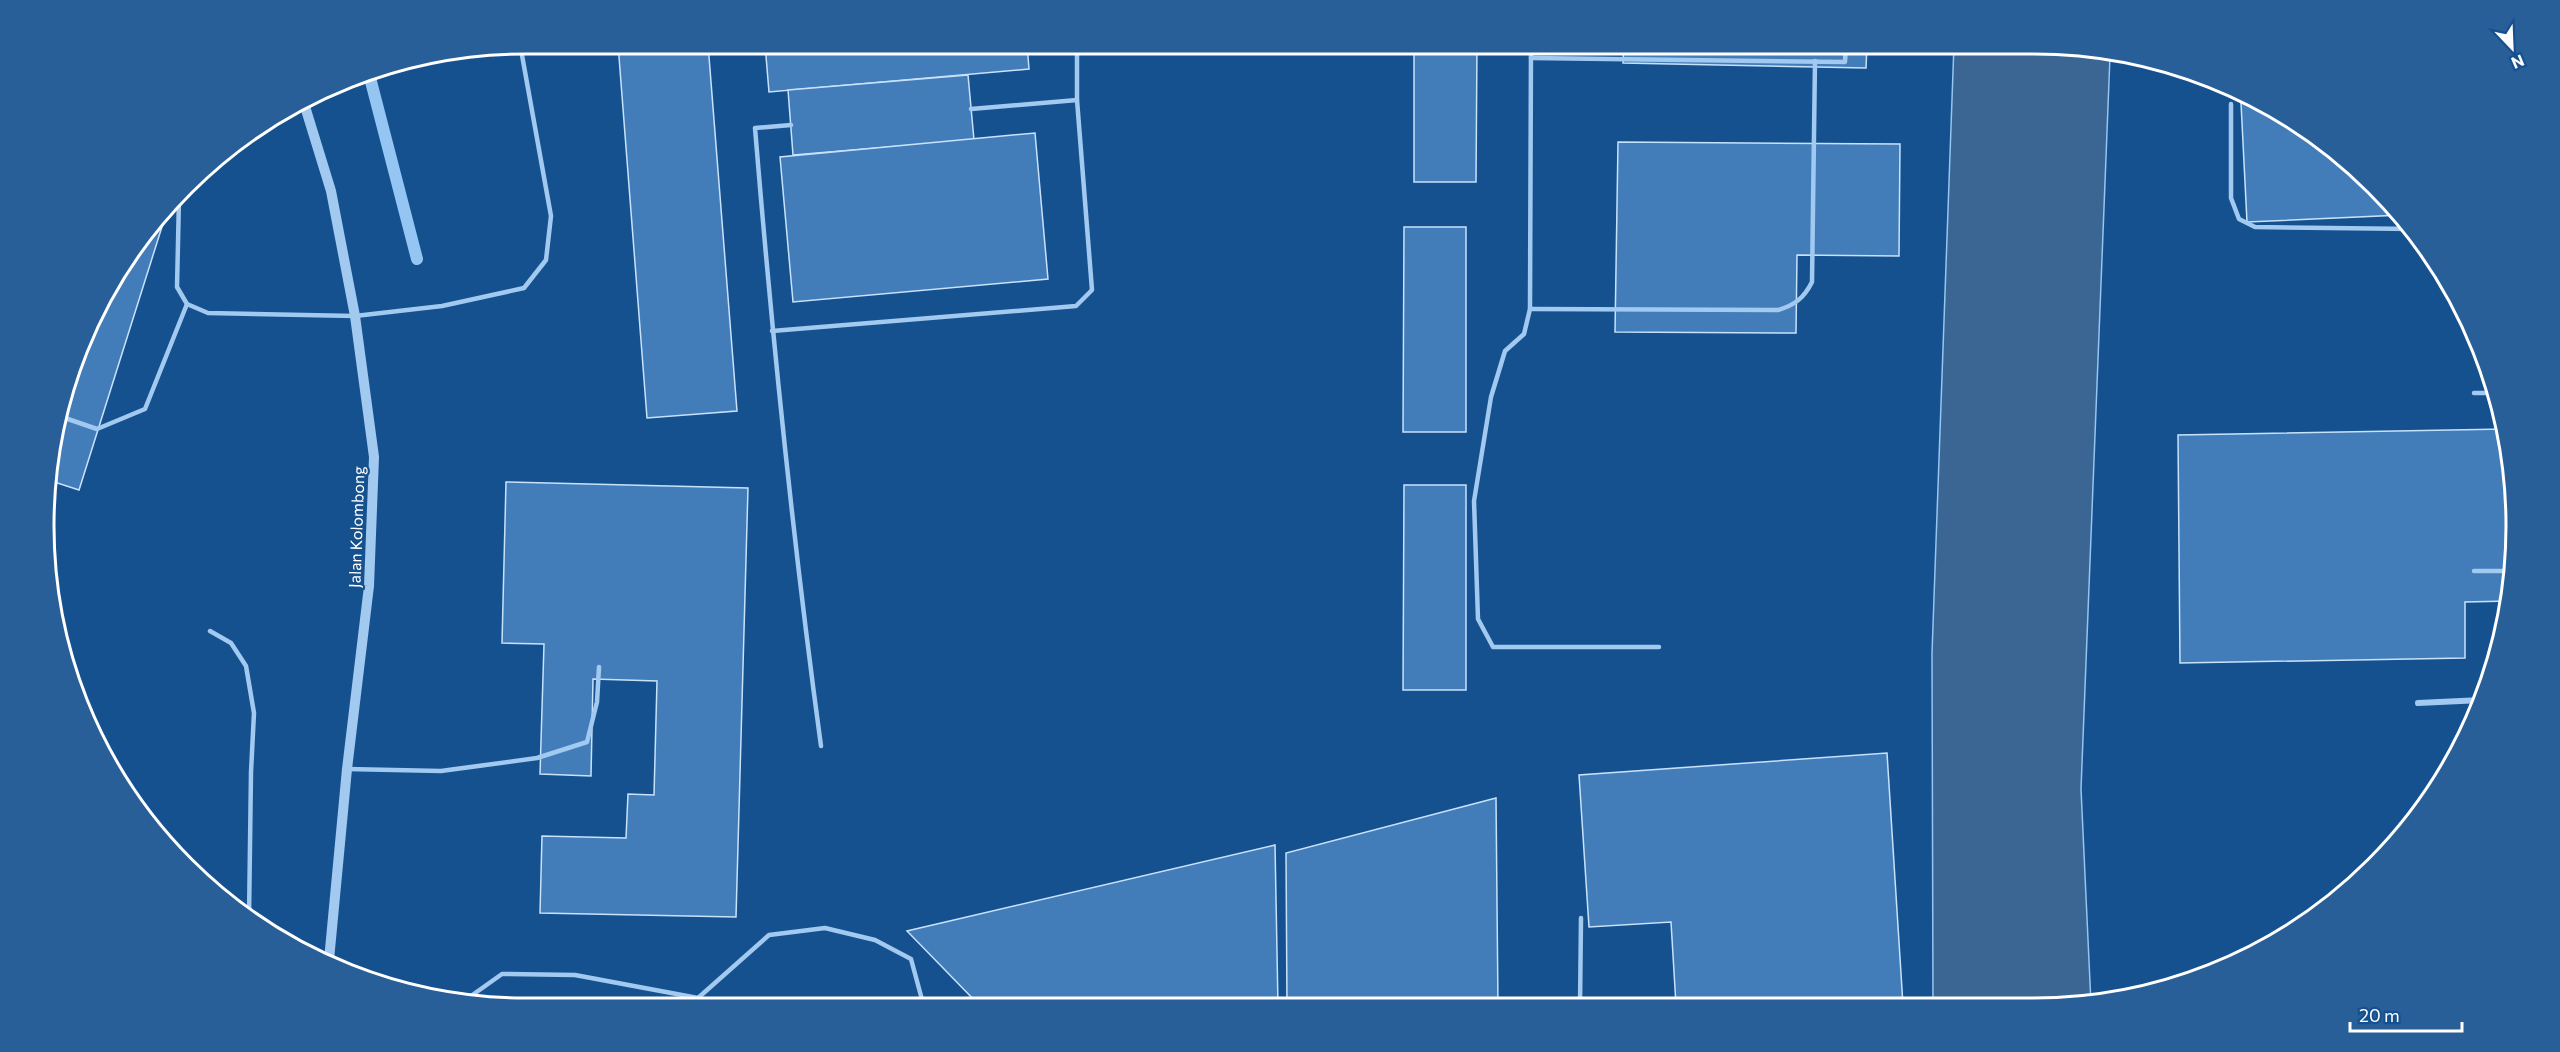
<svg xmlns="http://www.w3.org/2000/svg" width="2560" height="1052" viewBox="0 0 2560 1052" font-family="Commissioner,sans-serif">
<rect width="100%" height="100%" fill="#16518f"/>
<path fill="#3b6693" stroke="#94c5f3" stroke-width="1.5" d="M1954,44H2034L2110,56L2081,789L2091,1004L1933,1005L1932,653Z"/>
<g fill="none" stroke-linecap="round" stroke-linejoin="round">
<path stroke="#94c5f3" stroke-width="12" d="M368,70L417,259"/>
</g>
<g fill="#437db9" stroke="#c8e2fb" stroke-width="1.5">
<path d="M618,44H708L737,411L647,418Z"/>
<path d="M765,44H1027L1029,69L769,92Z"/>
<path d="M1414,44H1477L1476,182H1414Z"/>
<path d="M1624,44H1867L1866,68L1623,63Z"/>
<path d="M968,75L974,140L793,155L788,90Z"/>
<path d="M2261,102L2275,108L2352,163L2401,215L2247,222L2241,103Z"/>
<path d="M1035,133L1048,279L793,302L780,157Z"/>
<path d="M1618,142L1900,144L1899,256L1797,255L1796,333L1615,332Z"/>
<path d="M166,214L79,490L48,480V463L69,371L108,285Z"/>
<path d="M1404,227H1466V432H1403Z"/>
<path d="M2505,429L2515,494L2512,589L2510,601L2465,602V658L2180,663L2178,435Z"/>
<path d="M506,482L748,488L736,917L540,913L542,836L626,838L628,794L654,795L657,681L593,679L591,776L540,774L544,644L502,643Z"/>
<path d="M1404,485H1466V690H1403Z"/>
<path d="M1887,753L1903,1005H1676L1671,922L1589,927L1579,775Z"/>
<path d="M1496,798L1498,1006H1287L1286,853Z"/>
<path d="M1275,845L1278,1006L981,1007L907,931Z"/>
</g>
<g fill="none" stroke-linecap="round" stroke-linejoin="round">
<g stroke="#a2c9f0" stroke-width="4.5">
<path d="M1531,44L1530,309L1524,334L1505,351L1491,397L1474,501L1478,619L1493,647H1659"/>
<path d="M1531,58L1845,62L1846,44"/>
<path d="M2231,104V198L2239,219L2255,227L2414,229"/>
<path d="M971,109L1077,100"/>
<path d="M791,125L755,128C772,335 793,541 821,746"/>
<path d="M179,199L177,287L187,304L208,313L355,316L442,306L524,288L546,260L551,216L520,44"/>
<path d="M1530,309L1778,310C1795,305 1804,298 1812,282L1815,61"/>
<path d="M772,331L1076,306L1092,290L1077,100V44"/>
<path d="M2474,393H2497"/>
<path d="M59,416L97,429L145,409L187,304"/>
<path d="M2474,571H2513"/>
<path d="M210,631L231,643L246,666L254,713L251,772L249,918"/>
<path d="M347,769L441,771L537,758L587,742L597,702L599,667"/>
<path d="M698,998L769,935L825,928L875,940L911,959L924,1007"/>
<path d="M471,999V996L502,974L575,975L698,998"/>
<path d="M1580,1006L1581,918"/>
<path d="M697,1008L698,998"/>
</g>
<path stroke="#a2c9f0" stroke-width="6" d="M2418,703L2482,700"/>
<path stroke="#a2c9f0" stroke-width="10" d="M303,100L331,191L355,316L374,457L369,586L347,769L329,960"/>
</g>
<g text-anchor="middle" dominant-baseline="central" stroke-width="4.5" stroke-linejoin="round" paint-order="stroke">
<g font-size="16" fill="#fff" stroke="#16518f">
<text transform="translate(356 527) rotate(-88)">Jalan Kolombong</text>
</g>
</g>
<path d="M0 0H2560V1052H0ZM526 54H2034A472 472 0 0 1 2506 526V526A472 472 0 0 1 2034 998H526A472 472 0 0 1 54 526V526A472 472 0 0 1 526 54Z" fill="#295f98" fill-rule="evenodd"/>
<path fill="none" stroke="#fff" stroke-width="3" d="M526 54H2034A472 472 0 0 1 2506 526V526A472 472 0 0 1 2034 998H526A472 472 0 0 1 54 526V526A472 472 0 0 1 526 54Z"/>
<g transform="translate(2512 48) rotate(157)" stroke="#16518f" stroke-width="4.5" paint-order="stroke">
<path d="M0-4.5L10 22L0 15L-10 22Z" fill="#ffffff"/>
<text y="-9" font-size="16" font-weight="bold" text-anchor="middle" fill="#ffffff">N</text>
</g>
<path d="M2350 1022v9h112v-9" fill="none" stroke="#ffffff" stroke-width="3"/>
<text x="2359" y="1022" font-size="18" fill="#ffffff" stroke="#16518f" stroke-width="4.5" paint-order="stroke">20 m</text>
</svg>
